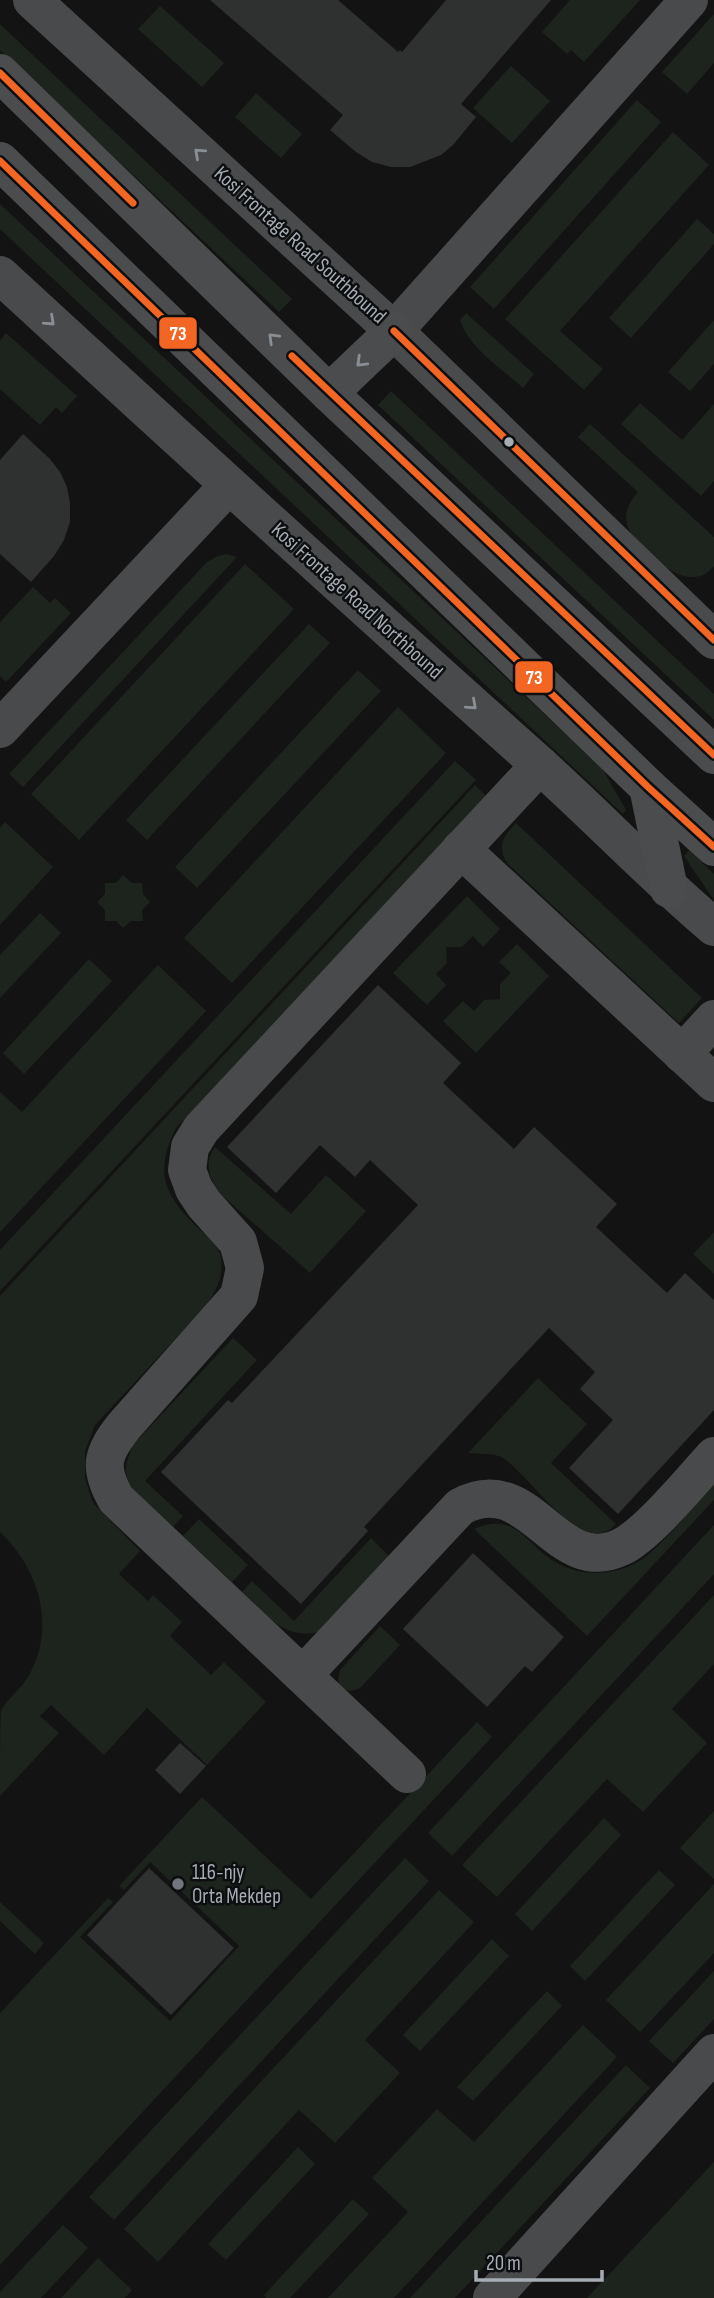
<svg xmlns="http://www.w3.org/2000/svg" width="714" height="2298" viewBox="0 0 714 2298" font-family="'Sofia Sans Condensed',sans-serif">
<rect width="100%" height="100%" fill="#131313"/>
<g fill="#1d231d">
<path d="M570,0H640L584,62L571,50L567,54L542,32Z"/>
<path d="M160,6L224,63L202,87L138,29Z"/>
<path d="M714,14V63L687,94L662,72Z"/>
<path d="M0,24L292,299L279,312L0,50Z"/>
<path d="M511,66L550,101L512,143L473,108Z"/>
<path d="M256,93L302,134L281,158L235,117Z"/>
<path d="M637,100L661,122L494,309L470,287Z"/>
<path d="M673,132L709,165L560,331L603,369L584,390L505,319Z"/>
<path d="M0,204L602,768L626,810L623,814L0,229Z"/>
<path d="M697,219L714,234V244L631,338L609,318Z"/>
<path d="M466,313L534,374L523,388C501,368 469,348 460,320Z"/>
<path d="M714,320V364L690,391L668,372Z"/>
<path d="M6,333L77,396L62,413L56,407L40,425L0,389V341Z"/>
<path d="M391,391L714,694V720L378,405Z"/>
<path d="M640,403L682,440L714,404V481L701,496L621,424Z"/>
<path d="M590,424L714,537V566C695,589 669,572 652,556C630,536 614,519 638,492L578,437Z"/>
<path d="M227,554L237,557L23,787L9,774L207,562L218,556Z"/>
<path d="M245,564L294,609L79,840L31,794Z"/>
<path d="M33,587L50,603L55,598L71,613L6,682L0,676V622Z"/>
<path d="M309,624L330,643L147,840L126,820Z"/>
<path d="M358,670L381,691L197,888L175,867Z"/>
<path d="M398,707L446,753L232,983L184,938Z"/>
<path d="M455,761L476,780L0,1291V1250Z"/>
<path d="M475,785L486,796L176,1128C154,1171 164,1196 198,1228C205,1234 216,1243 219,1252C227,1272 216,1291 205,1307L95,1425L85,1451V1478L93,1503L140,1551L119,1574L148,1601L153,1595L182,1622L170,1636L211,1675L224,1662L266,1702L207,1765L147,1708L104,1755L51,1705L40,1716L59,1733L0,1796C0,1781 0,1719 1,1710C8,1698 21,1689 28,1677C57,1627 39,1569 0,1532V1296Z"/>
<path d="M5,822L53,867L0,925V828Z"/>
<path d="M516,823L702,998L679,1023L508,864C496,848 503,836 516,823Z"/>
<path d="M689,850L714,874V900L684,856Z"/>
<path d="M123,875L132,883H142L143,894L150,902L142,910L143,921H131L123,928L116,921H105V910L97,902L105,894V883H116Z"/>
<path d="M467,896L500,929L483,947L473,936L462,947H446L447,963L436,974L446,985L427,1005L393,973Z"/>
<path d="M40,913L61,933L0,998V955Z"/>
<path d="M517,944L549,976L476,1053L443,1021L463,1001L474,1011L484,1000L500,999V984L511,973L499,962Z"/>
<path d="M89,959L112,981L24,1074L3,1053Z"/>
<path d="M158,965L206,1011L0,1232V1092L22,1112Z"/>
<path d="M215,1147L291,1214L326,1175L366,1211L310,1273L217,1191C209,1176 204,1161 215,1147Z"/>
<path d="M714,1232V1274L693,1254Z"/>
<path d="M233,1338L257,1360L145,1481L183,1516L173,1527C158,1513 128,1494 126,1472C125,1463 130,1453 133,1445Z"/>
<path d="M538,1378L587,1424L551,1463L616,1524C583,1563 527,1470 501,1457C493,1453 477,1454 468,1453Z"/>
<path d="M714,1484V1500L587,1636L474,1529C517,1510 526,1546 557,1563C584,1579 624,1575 648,1555C672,1534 692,1507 714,1484Z"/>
<path d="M199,1519L248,1565L232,1582L183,1536Z"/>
<path d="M714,1525V1574L452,1856L428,1833Z"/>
<path d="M371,1538L391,1558L319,1632C282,1640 267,1614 242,1592L252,1581L294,1621Z"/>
<path d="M714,1595V1664L672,1709L707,1743L643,1812L607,1779L497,1897L462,1865Z"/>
<path d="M380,1626L400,1645L360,1688C344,1696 334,1686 340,1670Z"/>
<path d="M477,1722L492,1737L0,2265V2013L108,1898L113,1902L80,1937L170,2021L239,1946L150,1862L124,1890L119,1886L202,1797L311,1899Z"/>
<path d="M714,1811V1879L680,1848Z"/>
<path d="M604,1818L621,1835L532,1931L515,1914Z"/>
<path d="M405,1858L429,1881L114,2220L89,2197Z"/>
<path d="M659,1870L675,1885L585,1981L570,1966Z"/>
<path d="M714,1884V1953L640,2032L606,2000Z"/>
<path d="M439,1890L474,1922L365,2040L400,2073L335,2143L299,2110L158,2262L124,2229Z"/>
<path d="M0,1902L44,1943L35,1954L0,1921Z"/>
<path d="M492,1939L509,1956L420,2051L403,2035Z"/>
<path d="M714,1971V2019L673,2063L649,2041Z"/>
<path d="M547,1991L562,2006L473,2101L457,2087Z"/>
<path d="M583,2025L617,2057L394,2298H328L408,2212L372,2178L437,2109L474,2142Z"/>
<path d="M626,2065L650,2088L455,2298H410Z"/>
<path d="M298,2147L315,2164L226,2260L208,2244Z"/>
<path d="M714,2162V2298H587Z"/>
<path d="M353,2199L369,2214L290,2298H266L264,2295Z"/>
<path d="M63,2225L88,2248L41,2298H0V2292Z"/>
<path d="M98,2258L132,2290L125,2298H61Z"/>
</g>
<g fill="#2f3030">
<path d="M210,0H338L398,52L400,50L402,52L446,0H551L461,104L476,117L453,145L441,155L410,167H391L372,162L356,152L330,130L343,115Z"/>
<path d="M23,434L50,459L60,472L67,487L70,503V522L64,540L54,556L31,582L0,554V460Z"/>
<path d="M378,985L461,1063L443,1083L514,1149L534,1127L617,1204L596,1227L667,1293L685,1273L714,1300V1410L618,1514L569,1468L613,1420L580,1389L595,1372L549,1328L364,1527L368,1531L301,1604L161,1472L228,1400L232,1403L418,1205L370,1160L355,1177L320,1145L276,1193L227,1147Z"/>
<path d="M473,1553L564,1637L532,1672L525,1666L487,1707L403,1629Z"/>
<path d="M180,1743L206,1766L180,1794L155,1770Z"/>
<path d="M149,1868L234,1948L171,2015L87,1935Z"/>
</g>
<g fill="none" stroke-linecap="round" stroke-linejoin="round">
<g stroke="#484a4c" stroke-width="38">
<path d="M32,0L394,331L714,640"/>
<path d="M0,275C176,437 353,598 532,758C594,813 650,873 714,927"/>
<path d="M394,331L689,0"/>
<path d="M0,729L228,486"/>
<path d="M461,849L714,1083"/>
<path d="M682,1054L714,1019"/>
<path d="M303,1675L460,1507C531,1468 555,1579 621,1547C647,1535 693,1479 714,1456"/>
<path d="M407,1774L116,1499C98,1467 102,1454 124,1426L239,1296L245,1268L238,1242L204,1204L194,1189L187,1170L190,1147L201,1129L540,765"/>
<path d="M492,2298L714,2053"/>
</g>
<g stroke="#4a4c4e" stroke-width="38">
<path d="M0,73L329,393L714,755"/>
<path d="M0,161L648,787L714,847"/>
<path d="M329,393L394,331"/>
<path d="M648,787L669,889"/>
</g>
<g stroke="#0d0e0f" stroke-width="12">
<g id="bus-1">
<path d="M0,73L133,203"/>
<path d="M0,161L648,787L714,847"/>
<path d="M394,331L714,640"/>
<path d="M292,356L714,755"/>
</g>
</g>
<use href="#bus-1" stroke="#f26522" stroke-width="7"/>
</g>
<defs><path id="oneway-chevron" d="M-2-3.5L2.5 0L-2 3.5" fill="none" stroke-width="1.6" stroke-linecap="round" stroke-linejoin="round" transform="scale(1.75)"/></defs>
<g stroke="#898f95">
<use href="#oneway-chevron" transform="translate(199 153) rotate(-138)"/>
<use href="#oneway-chevron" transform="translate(50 321) rotate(43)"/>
<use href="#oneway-chevron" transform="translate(472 705) rotate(42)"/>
</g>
<g stroke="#8a8f95">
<use href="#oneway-chevron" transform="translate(273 338) rotate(-136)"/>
<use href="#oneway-chevron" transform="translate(361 362) rotate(136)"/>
</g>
<circle fill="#a5acb4" stroke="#0d0e0f" stroke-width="2.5" cx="509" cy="442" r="6"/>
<circle fill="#72767c" stroke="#0d0e0f" stroke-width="2.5" cx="178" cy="1884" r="7"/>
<g text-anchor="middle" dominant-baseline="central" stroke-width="5" stroke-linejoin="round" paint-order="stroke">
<g font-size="21" fill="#a5acb4" stroke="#0d0e0f">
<text transform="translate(300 245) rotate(42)">Kosi Frontage Road Southbound</text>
<text transform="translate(357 601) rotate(42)">Kosi Frontage Road Northbound</text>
</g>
<g font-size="21" fill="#a5acb4" stroke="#0d0e0f" text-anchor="start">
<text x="192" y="1872">116-njy<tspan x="192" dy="24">Orta Mekdep</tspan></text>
</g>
</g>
<g stroke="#0d0e0f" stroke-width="2.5">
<rect x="158" y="316" width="40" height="34" rx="7" fill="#f26522"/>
<rect x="514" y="660" width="40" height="34" rx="7" fill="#f26522"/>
</g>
<g font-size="19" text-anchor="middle" font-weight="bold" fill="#fff">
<text x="178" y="340">73</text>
<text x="534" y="684">73</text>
</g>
<path d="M476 2270v10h126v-10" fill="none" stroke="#a5acb4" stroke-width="3.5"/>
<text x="486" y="2270" font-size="21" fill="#a5acb4" stroke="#0d0e0f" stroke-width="5" paint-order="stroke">20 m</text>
</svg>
